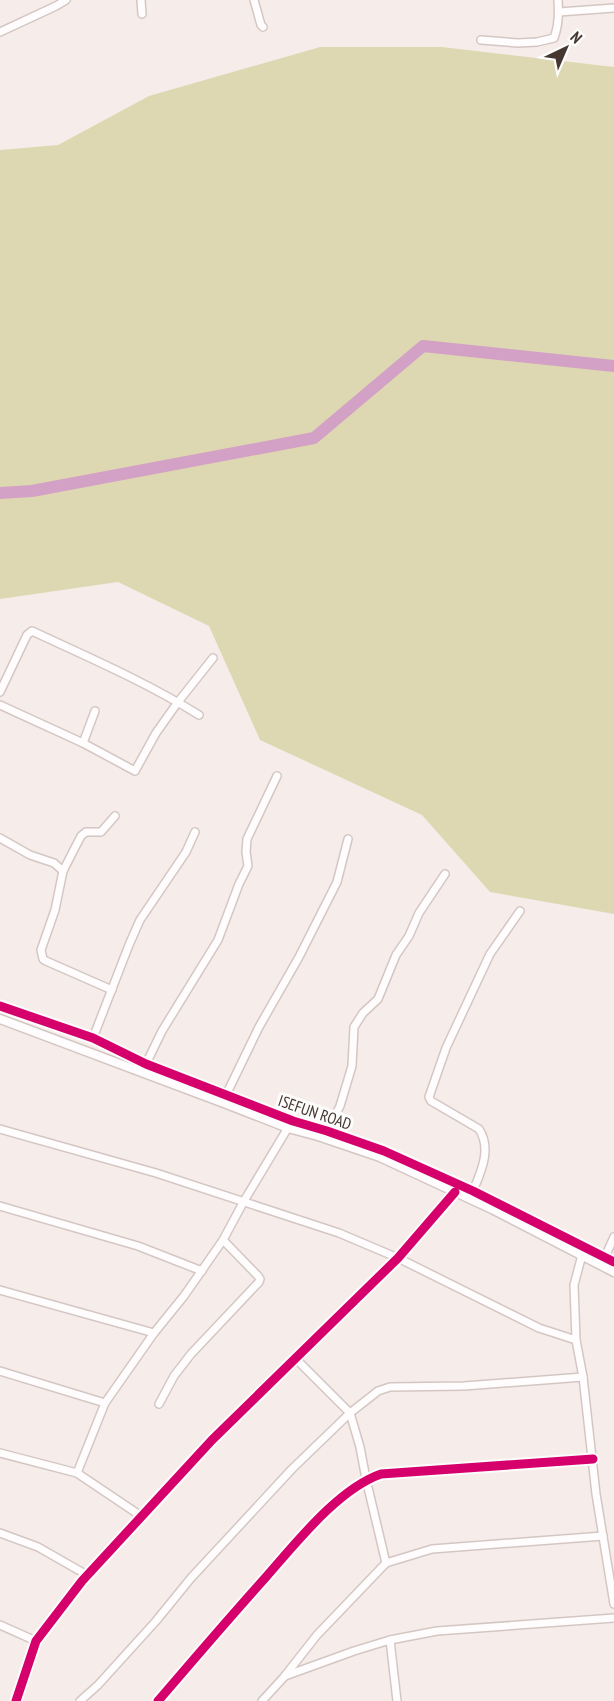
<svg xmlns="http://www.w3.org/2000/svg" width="614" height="1701" viewBox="0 0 614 1701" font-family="'PT Sans Narrow',sans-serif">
<rect width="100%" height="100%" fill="#f6edea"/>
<path fill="#ddd8b2" d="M320,47H442L614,67V914L490,892L422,815L260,740L209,626L118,582L0,599V150L58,145L149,96Z"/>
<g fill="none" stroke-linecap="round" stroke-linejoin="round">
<path stroke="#d3a1c5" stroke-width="12" d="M0,493L32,491L314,438L423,346L614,366"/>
<g stroke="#d4c7c3" stroke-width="10">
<g id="minor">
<path d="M141,0L142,14"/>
<path d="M254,0L261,25L263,27"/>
<path d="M559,12L614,8"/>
<path d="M0,32L56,6L66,0"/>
<path d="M481,40L518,43L537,42L554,38C559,25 559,13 558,0"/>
<path d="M0,692L27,635L32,631C88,657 146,682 199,715"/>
<path d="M0,705L83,743L135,771L156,733L178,702L213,658"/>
<path d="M83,743L95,711"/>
<path d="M0,838L30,855L54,863L63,871"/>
<path d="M112,990L46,961L43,959L41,950L55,910L63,871L81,836L86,832H101L115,816"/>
<path d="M93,1038L129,945L140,920L186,852L195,832"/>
<path d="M146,1064L162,1031L218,940L239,884L248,866L246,852L247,839L277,776"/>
<path d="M226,1095L259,1027L299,957L337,882L348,839"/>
<path d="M0,1129L156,1173L339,1233L398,1258L539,1328L576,1340"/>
<path d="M327,1131L340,1106L352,1066L354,1027L363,1013L378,999L396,955L409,936L419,913L445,874"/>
<path d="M473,1191C481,1172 492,1149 479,1129L431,1101L429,1097L446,1048L490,954L520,911"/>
<path d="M0,1206L138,1246L202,1271"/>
<path d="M582,1255L574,1285L576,1340L583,1377L596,1494L614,1604"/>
<path d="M605,1257L614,1237"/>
<path d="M0,1290L154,1333"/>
<path d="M295,1358L350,1413L360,1447L366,1479L386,1563"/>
<path d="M0,1371L105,1403"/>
<path d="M159,1404L174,1376L191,1354L259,1282L260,1279L258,1276L223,1240"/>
<path d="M0,1453L77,1473L141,1516"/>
<path d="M77,1473L105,1403L154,1333L184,1296L223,1240L244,1201L289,1126"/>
<path d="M0,1533L38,1547L87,1575"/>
<path d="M0,1625L36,1641"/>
<path d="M390,1640L397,1701"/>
<path d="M285,1676L354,1651L390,1640L437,1631L614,1618"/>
<path d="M16,1701L36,1641L82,1581L212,1440L398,1258L455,1192"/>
<path d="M80,1701L98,1685L156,1621L191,1578L292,1469L350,1413L378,1391L390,1387L464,1386L583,1377"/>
<path d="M158,1701C194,1659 229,1618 266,1577C296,1543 338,1489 381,1474L593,1459"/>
<path d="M262,1701L284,1677L317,1635L386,1563L432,1549L603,1536"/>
</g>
</g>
<g stroke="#d4c7c3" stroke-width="11">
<g id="tertiary">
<path d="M0,1006L93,1038L146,1064L293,1121L327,1131L384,1151L473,1191L614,1262"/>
<path d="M0,1019L224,1103L288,1128L318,1136L380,1157L492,1209L614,1272"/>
</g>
</g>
<use href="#minor" stroke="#fefcfc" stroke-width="7"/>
<use href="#tertiary" stroke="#fefcfc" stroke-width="8"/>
<g stroke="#fcfcfc" stroke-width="13">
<g id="cycleway">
<path d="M0,1006L93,1038L146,1064L293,1121L327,1131L384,1151L473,1191L614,1262"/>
<path d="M16,1701L36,1641L82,1581L212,1440L398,1258L455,1192"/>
<path d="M158,1701C194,1659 229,1618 266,1577C296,1543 338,1489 381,1474L593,1459"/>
</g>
</g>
<use href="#cycleway" stroke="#d6006c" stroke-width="9"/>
</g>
<g text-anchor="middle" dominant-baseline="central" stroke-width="6" stroke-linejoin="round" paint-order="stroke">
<g font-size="16" fill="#463630" stroke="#fcfcfc">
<text transform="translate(315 1112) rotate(19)">ISEFUN ROAD</text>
</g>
</g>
<g transform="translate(566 48) rotate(44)" stroke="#fcfcfc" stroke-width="4.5" paint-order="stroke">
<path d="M0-4.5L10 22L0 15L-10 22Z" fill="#463630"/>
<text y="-9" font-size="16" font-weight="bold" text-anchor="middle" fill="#463630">N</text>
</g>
</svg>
